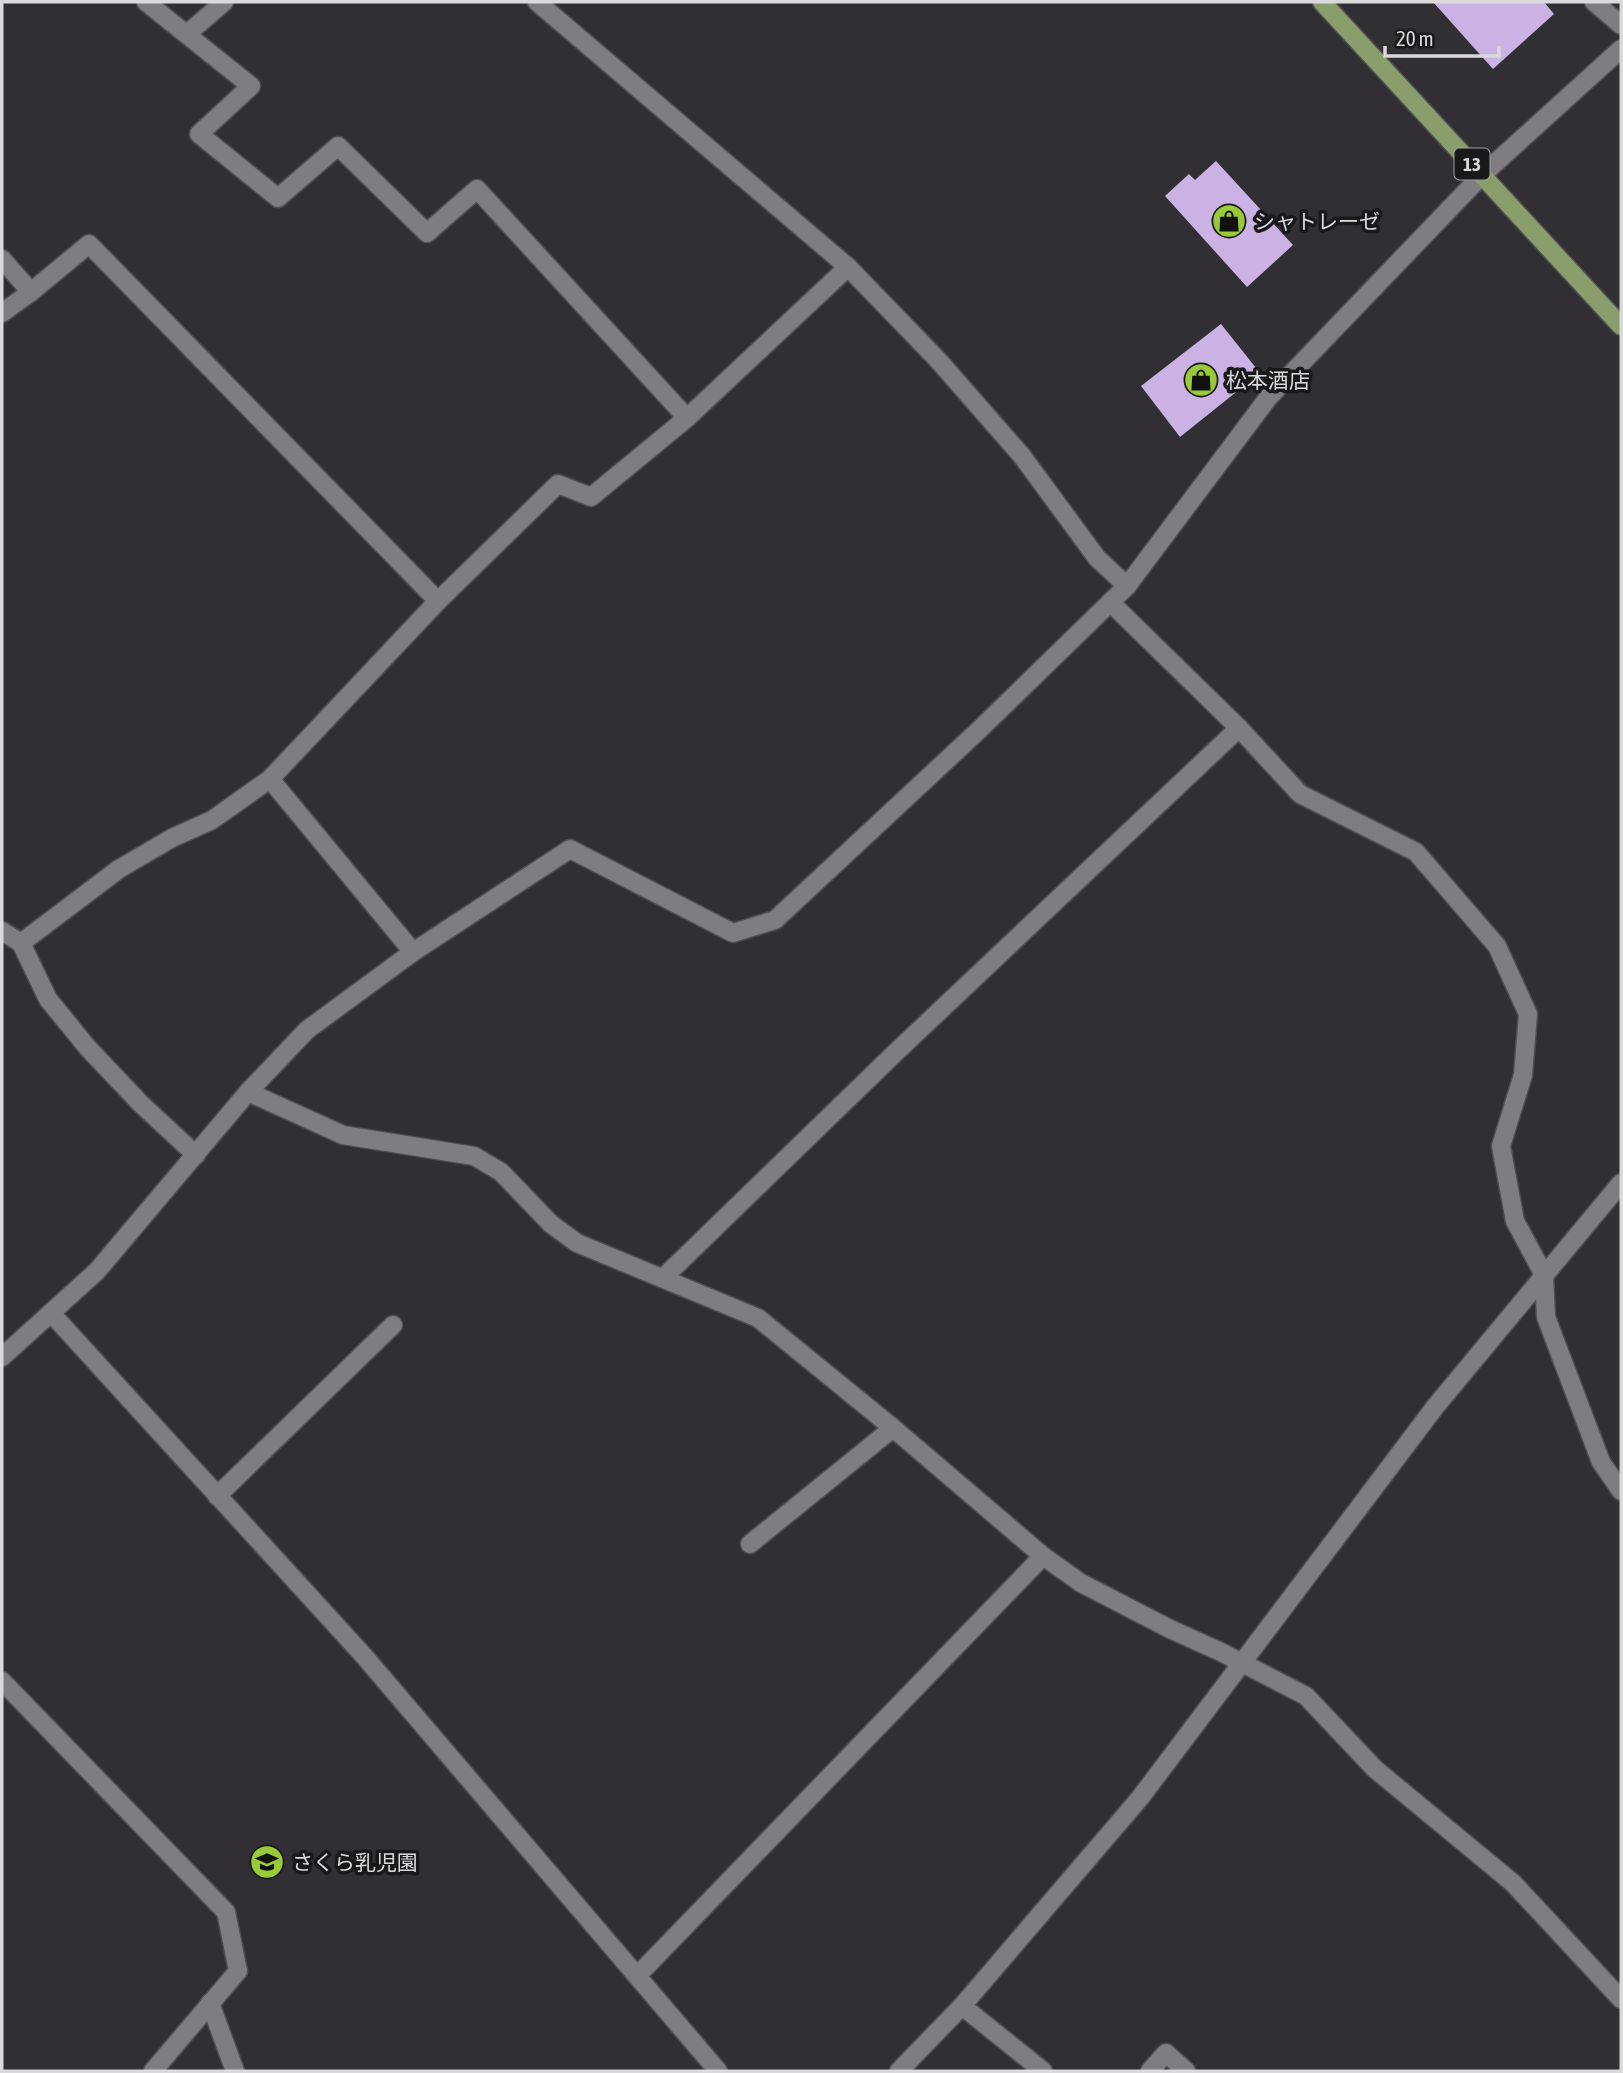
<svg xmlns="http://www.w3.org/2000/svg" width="1623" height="2073" viewBox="0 0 1623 2073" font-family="'Asap Condensed','Noto Sans JP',sans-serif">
<rect width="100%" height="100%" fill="#322f34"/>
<g fill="#cbb2e5">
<path d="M1433,2H1544L1554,14L1493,69Z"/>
<path d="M1216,161L1293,245L1247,287L1165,196L1189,174L1195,180Z"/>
<path d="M1221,324L1260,373L1180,437L1141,386Z"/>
</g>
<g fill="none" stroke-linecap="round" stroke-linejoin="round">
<g stroke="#504d52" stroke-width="21">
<g id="minor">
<path d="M146,2L251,86L199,134L278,198L338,146L427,233L477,189L687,418"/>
<path d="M537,2L848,267L938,360L1022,456L1097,558L1127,586"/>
<path d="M1594,2L1621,25"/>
<path d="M187,34L224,2"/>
<path d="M2,259L31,292"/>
<path d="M2,313L31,292L89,244L438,601"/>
<path d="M1239,728L1300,794L1416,852L1497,946L1528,1014L1523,1075L1501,1146L1515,1221L1544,1275L1546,1317L1601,1462L1621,1491"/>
<path d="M270,779L413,952"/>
<path d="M2,931L21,943L119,869L172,838L212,820L270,779L438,601L558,484L591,497L687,418L848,267"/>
<path d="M21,943L48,999L87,1047L141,1104L196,1155"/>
<path d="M248,1092L343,1135L474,1156L501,1172L551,1224L577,1243L758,1318L893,1428L1043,1556L1081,1583L1170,1629L1221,1652L1306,1696L1375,1769L1513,1883L1621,1999"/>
<path d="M663,1278L895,1053L1239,728L1110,602"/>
<path d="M51,1313L364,1656L718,2071"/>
<path d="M2,1357L97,1271L248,1092L307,1030L413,952L570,849L733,933L775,920L979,730L1127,586L1268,398L1482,175L1621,49"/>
<path d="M217,1496L393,1325"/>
<path d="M750,1544L893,1428"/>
<path d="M2,1681L226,1912L238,1971L153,2071"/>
<path d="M637,1976L1043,1556"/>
<path d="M210,2003L235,2071"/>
<path d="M962,2006L1043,2071"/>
<path d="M1150,2071L1166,2053L1186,2071"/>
</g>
</g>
<g stroke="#504d52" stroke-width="21">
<path id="tertiary" d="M899,2071L962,2006L1140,1798L1435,1407L1621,1183"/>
</g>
<g stroke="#504d52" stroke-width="21">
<path id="primary" d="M1322,2L1621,326"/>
</g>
<use href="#minor" stroke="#7f7c82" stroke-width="18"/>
<use href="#tertiary" stroke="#7f7c82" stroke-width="18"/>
<use href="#primary" stroke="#8a9e6c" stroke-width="18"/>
</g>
<defs>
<g id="shop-disc" transform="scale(1.75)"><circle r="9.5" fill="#98cb37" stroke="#19181a"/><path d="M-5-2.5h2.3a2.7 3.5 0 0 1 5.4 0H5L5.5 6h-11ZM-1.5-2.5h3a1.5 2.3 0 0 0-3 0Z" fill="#111"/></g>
<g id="school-disc" transform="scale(1.75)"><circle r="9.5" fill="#98cb37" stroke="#19181a"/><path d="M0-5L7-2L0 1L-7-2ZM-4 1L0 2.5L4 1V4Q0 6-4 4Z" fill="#111"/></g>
</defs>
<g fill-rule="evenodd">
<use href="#shop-disc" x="1229" y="221"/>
<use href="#shop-disc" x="1201" y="380"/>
<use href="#school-disc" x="267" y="1862"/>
</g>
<g text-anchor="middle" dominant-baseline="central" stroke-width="7" stroke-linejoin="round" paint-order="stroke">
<rect fill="#19181a" stroke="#a09fa2" stroke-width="2" x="1454.5" y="148.5" width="35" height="31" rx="5"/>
<g font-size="19" font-weight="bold" fill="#dad9dc">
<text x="1472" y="164">13</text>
</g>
<g font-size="21" fill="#dad9dc" stroke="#19181a" text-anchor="start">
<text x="1254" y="221">シャトレーゼ</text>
<text x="1226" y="380">松本酒店</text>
<text x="292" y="1862">さくら乳児園</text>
</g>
</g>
<rect width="1623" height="2073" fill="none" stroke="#dad9dc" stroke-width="7"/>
<path d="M1385 46v10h114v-10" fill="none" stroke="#dad9dc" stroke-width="3.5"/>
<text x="1396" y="46" font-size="21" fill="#dad9dc" stroke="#19181a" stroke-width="5" paint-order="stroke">20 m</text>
</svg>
